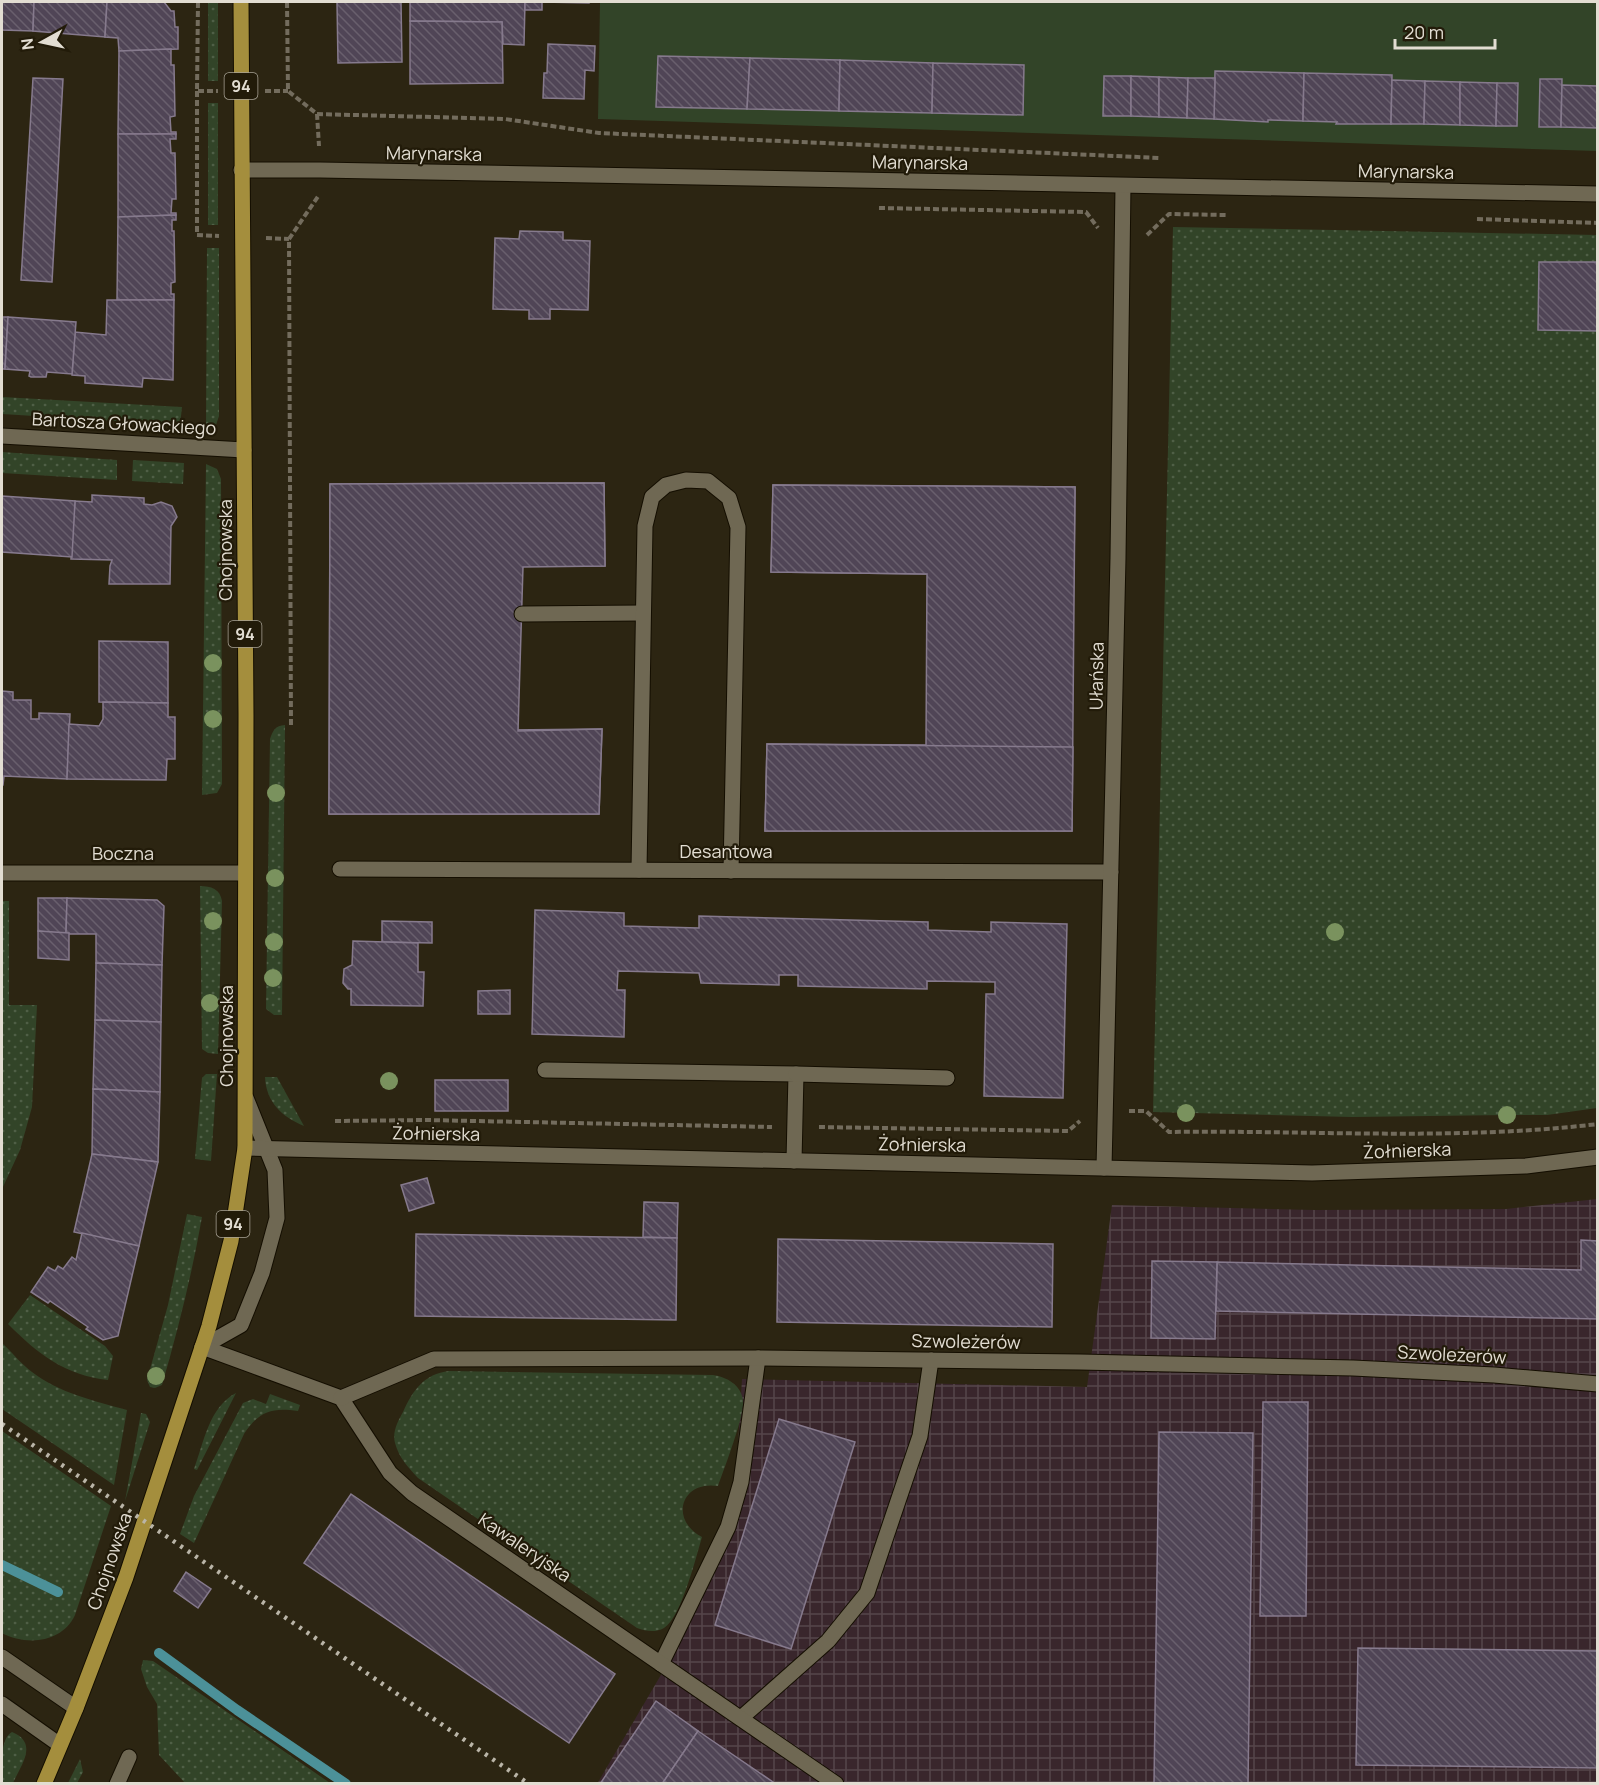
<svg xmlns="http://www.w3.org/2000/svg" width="1599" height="1785" viewBox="0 0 1599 1785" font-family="Manrope,sans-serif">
<defs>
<pattern id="industrial-grid" width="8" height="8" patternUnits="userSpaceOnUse" patternTransform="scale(1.5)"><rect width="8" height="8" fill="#39262c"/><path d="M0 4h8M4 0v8" fill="none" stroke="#55454a"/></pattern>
<pattern id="grass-dots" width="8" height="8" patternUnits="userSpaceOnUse" patternTransform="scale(1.5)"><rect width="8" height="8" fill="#324428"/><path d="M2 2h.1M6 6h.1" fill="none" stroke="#4f5f46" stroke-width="1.8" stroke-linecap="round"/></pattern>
<pattern id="building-back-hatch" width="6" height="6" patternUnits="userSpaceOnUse" patternTransform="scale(1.5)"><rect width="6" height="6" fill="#504556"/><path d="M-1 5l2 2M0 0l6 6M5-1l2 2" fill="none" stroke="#695f6d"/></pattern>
</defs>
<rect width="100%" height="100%" fill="#2c2512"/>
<path fill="url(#industrial-grid)" d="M1597,1199V1783L597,1784L672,1656L735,1497L742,1379L1087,1387L1112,1205L1315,1210L1506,1209Z"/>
<g fill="url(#grass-dots)">
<rect x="208" y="2" width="10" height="79"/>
<rect x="208" y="103" width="10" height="122"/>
<path d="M1173,227L1597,235V1108L1547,1115H1507L1352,1117L1153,1112Z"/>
<path d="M207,248H219V416L216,425L206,428Z"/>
<path d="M2,397L182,407L180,425L2,414Z"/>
<path d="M2,452L117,460V480L2,473Z"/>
<path d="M133,460L184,463L183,484L132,481Z"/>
<path d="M206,464L217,469L221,479L222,784L217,793L202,795Z"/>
<path d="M285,725L282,1015H274L266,1009L270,739C273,730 275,726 285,725Z"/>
<path d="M200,886C211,886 220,889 222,901L218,1054L208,1053L202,1049Z"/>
<path d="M2,901H9V1005H37L32,1107L20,1150L2,1189Z"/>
<path d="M206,1074H217L211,1161L195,1159L202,1078Z"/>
<path d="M265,1077H277L304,1126C282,1117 266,1102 265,1077Z"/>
<path d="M187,1214L202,1217C192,1274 178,1330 162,1385L155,1388L150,1387L147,1380L168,1305Z"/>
<path d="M30,1295L105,1346L113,1356L108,1380C65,1375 39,1355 8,1324Z"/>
<path d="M2,1343C12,1352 21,1364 32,1372C59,1393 95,1401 127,1410L114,1485L2,1409Z"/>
<path d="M449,1371L713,1375C727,1377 741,1385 743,1400C745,1415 724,1469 718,1486C681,1480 669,1520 702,1537C696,1557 681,1618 664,1628C655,1633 646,1631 637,1628L418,1478C408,1467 399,1458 395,1443C392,1432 398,1421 403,1412C413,1390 424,1374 449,1371Z"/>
<path d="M236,1393L197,1470L194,1469C204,1442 209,1407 236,1393Z"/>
<path d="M270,1394L300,1405L298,1411C272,1407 259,1411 244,1434L194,1543L180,1534L194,1496L243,1403L253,1399L266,1404Z"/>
<path d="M141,1413L146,1414L150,1422L125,1501Z"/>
<path d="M2,1431L111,1506L75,1615C62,1643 26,1646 2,1633Z"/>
<path d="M143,1660L153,1661L330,1783H185L159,1755L157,1704L147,1687L141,1669Z"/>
<path d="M12,1732C39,1743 21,1765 13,1783H2C1,1768 0,1738 12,1732Z"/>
<path d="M80,1759L83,1772L77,1783H68Z"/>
</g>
<path fill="#324428" d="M600,2H1597V151L598,119Z"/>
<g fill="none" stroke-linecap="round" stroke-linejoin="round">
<g stroke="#4c9199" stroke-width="10">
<path d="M2,1565L58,1592"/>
<path d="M159,1653L237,1710L346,1784"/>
</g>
</g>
<g fill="url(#building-back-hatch)" stroke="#867a8d" stroke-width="1.5">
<path d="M2,2H34L33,31L2,30Z"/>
<path d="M34,2H107L105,37L33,31Z"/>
<path d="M107,2H164L171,11H174L175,27H178V49L119,51L118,38L105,37Z"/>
<path d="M337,2H401L402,62L338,63Z"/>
<path d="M410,2H525L524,45L503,44L502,22L410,21Z"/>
<rect x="525" y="2" width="17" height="8"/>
<path d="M542,2H589V3Z"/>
<path d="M410,21L502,22L503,83L410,84Z"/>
<path d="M548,44L595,46L594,71L585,70L584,99L543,98L544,73H547Z"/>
<path d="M171,49V65H174L175,116L170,117L171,132H176V134H118L119,51Z"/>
<path d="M658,56L750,58L747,109L656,107Z"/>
<path d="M750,58L840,60L839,111L747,109Z"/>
<path d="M840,60L933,63L932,113L839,111Z"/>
<path d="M933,63L1024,65L1023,115L932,113Z"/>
<path d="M1215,71L1304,73L1303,121L1268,120V122L1214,119Z"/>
<path d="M1304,73L1392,75L1391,124H1336L1337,122L1303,121Z"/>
<path d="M1104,76H1131V116H1103Z"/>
<path d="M1131,76L1159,77V117L1131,116Z"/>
<path d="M1159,77L1188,78L1187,118L1159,117Z"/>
<path d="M33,78L63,79L52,282L21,280Z"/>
<path d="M1188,78H1215L1214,119L1187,118Z"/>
<path d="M1540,79H1562L1561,127H1539Z"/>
<path d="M1392,80L1425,81L1424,124H1391Z"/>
<path d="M1425,81L1460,82V125L1424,124Z"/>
<path d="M1460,82L1497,83L1496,126L1460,125Z"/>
<path d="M1497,83H1518L1517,126H1496Z"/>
<path d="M1562,85L1598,86V128L1561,127Z"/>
<path d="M118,134H176V139H170L171,153H175L176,199H172L171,213H176V215L118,217Z"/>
<path d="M176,215V220H172V231H174L175,282L171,283V294H174V300H117L118,217Z"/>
<path d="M520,231L563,232V240L590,241L588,310L550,309V319H529V310L493,309L495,238L519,239Z"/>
<path d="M1539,262H1598V331L1538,330Z"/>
<path d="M107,300H174L173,380L143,378L142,387L85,383V376L72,375L75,332L106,335Z"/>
<path d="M2,317H8L5,369H2Z"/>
<path d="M8,317L76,322L72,374L47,372L46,377H31L29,376L30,371L5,369Z"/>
<path d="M604,483L605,566H415L412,731L602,729L599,814H329L330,484Z"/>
<path d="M604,483L605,566L523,567L518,731L602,729L599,814H329L330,484Z"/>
<path d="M773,485L1075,487L1074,569L927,574L771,572Z"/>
<path d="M773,485L1075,487L1072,831H765L767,744L926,745L927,574L771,572Z"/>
<path d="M92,495L144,498V504L152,505L161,502L172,506L177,517L171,526L170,584H109L110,566L112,560L71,559L75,501L92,502Z"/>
<path d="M2,496L75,501L72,557L2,552Z"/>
<path d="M99,641L168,642V703L99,702Z"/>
<path d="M2,691L13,692V700H31V719H39V713L70,714L67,779L4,776L3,785H2Z"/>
<path d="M103,702L168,703V717H175V759H167L166,780L67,779L69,724L99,726L103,719Z"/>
<path d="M767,744L1073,747L1072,831H765Z"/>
<path d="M38,898H67L66,934L38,931Z"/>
<path d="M67,898L157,900L164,906L162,965L96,963V934H66Z"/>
<path d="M535,910L624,913V926L699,928V916L928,922V930L991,932V922L1067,924L1063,1098L984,1096L986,994H995V982L927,981V989L798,986V975H779V985L701,983L699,973L618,971L617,990H625L624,1037L532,1034Z"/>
<path d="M382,921L432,922V943L382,942Z"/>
<path d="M38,931L69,933V960L38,958Z"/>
<path d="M353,941L418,943V972H424L423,1006L351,1005V989H348L343,983L344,969L352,965Z"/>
<path d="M96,963L162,965L161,1022L95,1020Z"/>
<path d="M510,990V1014H478V991Z"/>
<path d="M95,1020L161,1022L160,1092L93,1089Z"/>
<rect x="435" y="1080" width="73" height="31"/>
<path d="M93,1089L160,1092L158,1162L92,1154Z"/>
<path d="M92,1154L158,1162L139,1246L74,1232Z"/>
<path d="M427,1178L434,1203L409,1211L401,1185Z"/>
<path d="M644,1202L678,1203L677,1238L643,1237Z"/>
<path d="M82,1233L139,1246L118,1336L103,1340L86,1329L88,1327L50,1301L48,1303L31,1292L48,1267L55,1271L58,1266L63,1269L72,1257L76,1260Z"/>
<path d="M416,1234L677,1238L676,1320L415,1316Z"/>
<path d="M778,1239L1053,1244L1052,1327L777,1322Z"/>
<path d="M1581,1240L1598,1241V1319L1216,1311L1217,1262L1581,1270Z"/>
<path d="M1152,1261L1217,1262L1215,1339L1151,1338Z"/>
<path d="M1263,1402H1308L1306,1616H1260Z"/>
<path d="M779,1419L855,1442L791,1649L715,1625Z"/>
<path d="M1159,1432L1253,1433L1248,1784H1154Z"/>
<path d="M351,1494L615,1674L569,1743L304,1563Z"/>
<path d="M186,1572L211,1589L198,1608L174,1591Z"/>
<path d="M1358,1648L1598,1651V1768L1356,1765Z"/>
<path d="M656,1701L698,1731L662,1784H600Z"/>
<path d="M698,1731L776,1784H662Z"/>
</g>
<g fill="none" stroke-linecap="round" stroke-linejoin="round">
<g stroke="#140e00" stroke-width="17">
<g id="service">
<path d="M522,614L642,613"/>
<path d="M639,870L645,526L652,497L666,485L686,480L708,481L729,498L738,527L731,871"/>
<path d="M545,1070L796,1074L794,1161"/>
<path d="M796,1074L947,1078"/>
<path d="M202,1347L241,1325L262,1273L277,1218L275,1170L246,1098"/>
<path d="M661,1664L728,1527L741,1482L758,1358"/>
<path d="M741,1718L828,1641L867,1593L920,1436L931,1360"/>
<path d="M117,1784L129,1757"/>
</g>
</g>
<g stroke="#140e00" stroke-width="17">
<g id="minor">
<path d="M2,436L244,450"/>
<path d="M340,869L1111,872"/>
<path d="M2,873H245"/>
<path d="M245,1148L1312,1173L1526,1166L1598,1157"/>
<path d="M1104,1168L1118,558L1123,186"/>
<path d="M202,1347L341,1398L390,1473L412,1493L836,1784"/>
<path d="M341,1398L434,1359L758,1358L1080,1362L1353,1368L1494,1375L1598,1384"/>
<path d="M2,1657L76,1708"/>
<path d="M2,1704L60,1745"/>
</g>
</g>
<g stroke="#140e00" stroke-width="17">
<path id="tertiary" d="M241,170H320L1598,194"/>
</g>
<g stroke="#140e00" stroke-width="17">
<path id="primary" d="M44,1784L76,1708L126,1577L209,1326L231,1241L245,1148L246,715L241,2"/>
</g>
<g stroke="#736c5d" stroke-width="4" stroke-dasharray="6 3" stroke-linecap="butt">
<path d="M198,2L197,91H218"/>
<path d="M287,2L288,91L317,114L319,146"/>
<path d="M197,91V235L219,236"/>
<path d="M265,91H288"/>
<path d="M317,114L505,119L599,133L1160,158"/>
<path d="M879,208L1086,212L1098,228"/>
<path d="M1477,219L1598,223"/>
<path d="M1147,235L1169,214L1226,215"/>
<path d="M266,238L289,239"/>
<path d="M291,725L289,239L319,195"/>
<path d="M1129,1111H1146L1169,1132C1312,1130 1455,1141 1598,1124"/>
<path d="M335,1121L426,1120L772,1127"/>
<path d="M819,1127L1068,1131L1080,1121"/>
</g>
<use href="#service" stroke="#6f6853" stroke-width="15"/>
<use href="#minor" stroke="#6f6853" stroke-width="15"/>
<use href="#tertiary" stroke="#6f6853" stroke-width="15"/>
<use href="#primary" stroke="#a48e3d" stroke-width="15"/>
<path stroke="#bab5a8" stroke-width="4.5" stroke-dasharray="3 6" stroke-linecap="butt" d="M2,1424L529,1784"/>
</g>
<g fill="#7a925e">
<circle cx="213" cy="663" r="9"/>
<circle cx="213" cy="719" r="9"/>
<circle cx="276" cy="793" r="9"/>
<circle cx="275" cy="878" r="9"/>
<circle cx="213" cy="921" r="9"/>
<circle cx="1335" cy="932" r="9"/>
<circle cx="274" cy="942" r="9"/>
<circle cx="273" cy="978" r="9"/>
<circle cx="210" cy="1003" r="9"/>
<circle cx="389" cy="1081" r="9"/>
<circle cx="1186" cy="1113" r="9"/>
<circle cx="1507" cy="1115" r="9"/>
<circle cx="156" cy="1376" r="9"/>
</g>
<g text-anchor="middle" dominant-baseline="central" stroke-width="4.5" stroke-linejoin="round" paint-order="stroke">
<g fill="#221b09" stroke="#a8a396" stroke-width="1.5">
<rect x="224.5" y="73" width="33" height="26" rx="4.5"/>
<rect x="228.5" y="621" width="33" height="26" rx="4.5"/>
<rect x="216.5" y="1211" width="33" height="26" rx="4.5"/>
</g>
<g font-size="16" font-weight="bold" fill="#e2ddd2">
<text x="241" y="86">94</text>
<text x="245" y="634">94</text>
<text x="233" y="1224">94</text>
</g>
<g font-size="18" fill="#e2ddd2" stroke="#221b09">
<text transform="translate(434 153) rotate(1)">Marynarska</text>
<text transform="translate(920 162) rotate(1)">Marynarska</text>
<text transform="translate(1406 171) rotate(1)">Marynarska</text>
<text transform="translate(124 423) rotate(3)">Bartosza Głowackiego</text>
<text transform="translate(225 550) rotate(-90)">Chojnowska</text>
<text transform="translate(1096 676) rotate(-89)">Ułańska</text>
<text x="726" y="851">Desantowa</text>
<text x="123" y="853">Boczna</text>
<text transform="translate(226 1036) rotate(-90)">Chojnowska</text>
<text transform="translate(436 1133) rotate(1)">Żołnierska</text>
<text transform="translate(922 1144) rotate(1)">Żołnierska</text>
<text transform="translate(1407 1150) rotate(-2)">Żołnierska</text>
<text transform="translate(966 1341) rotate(1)">Szwoleżerów</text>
<text transform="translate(1452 1354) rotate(3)">Szwoleżerów</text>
<text transform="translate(525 1547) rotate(34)">Kawaleryjska</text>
<text transform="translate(109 1561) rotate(-71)">Chojnowska</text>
</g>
</g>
<rect width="1599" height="1785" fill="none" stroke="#e2ddd2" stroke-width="6"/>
<g transform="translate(42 42) rotate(262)" stroke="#221b09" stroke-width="4.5" paint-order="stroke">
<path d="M0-4.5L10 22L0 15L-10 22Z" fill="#e2ddd2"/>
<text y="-9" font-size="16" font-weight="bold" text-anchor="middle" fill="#e2ddd2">N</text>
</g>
<path d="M1395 39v9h100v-9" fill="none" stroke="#e2ddd2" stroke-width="3"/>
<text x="1404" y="39" font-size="18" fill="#e2ddd2" stroke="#221b09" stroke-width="4.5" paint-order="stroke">20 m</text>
</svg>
